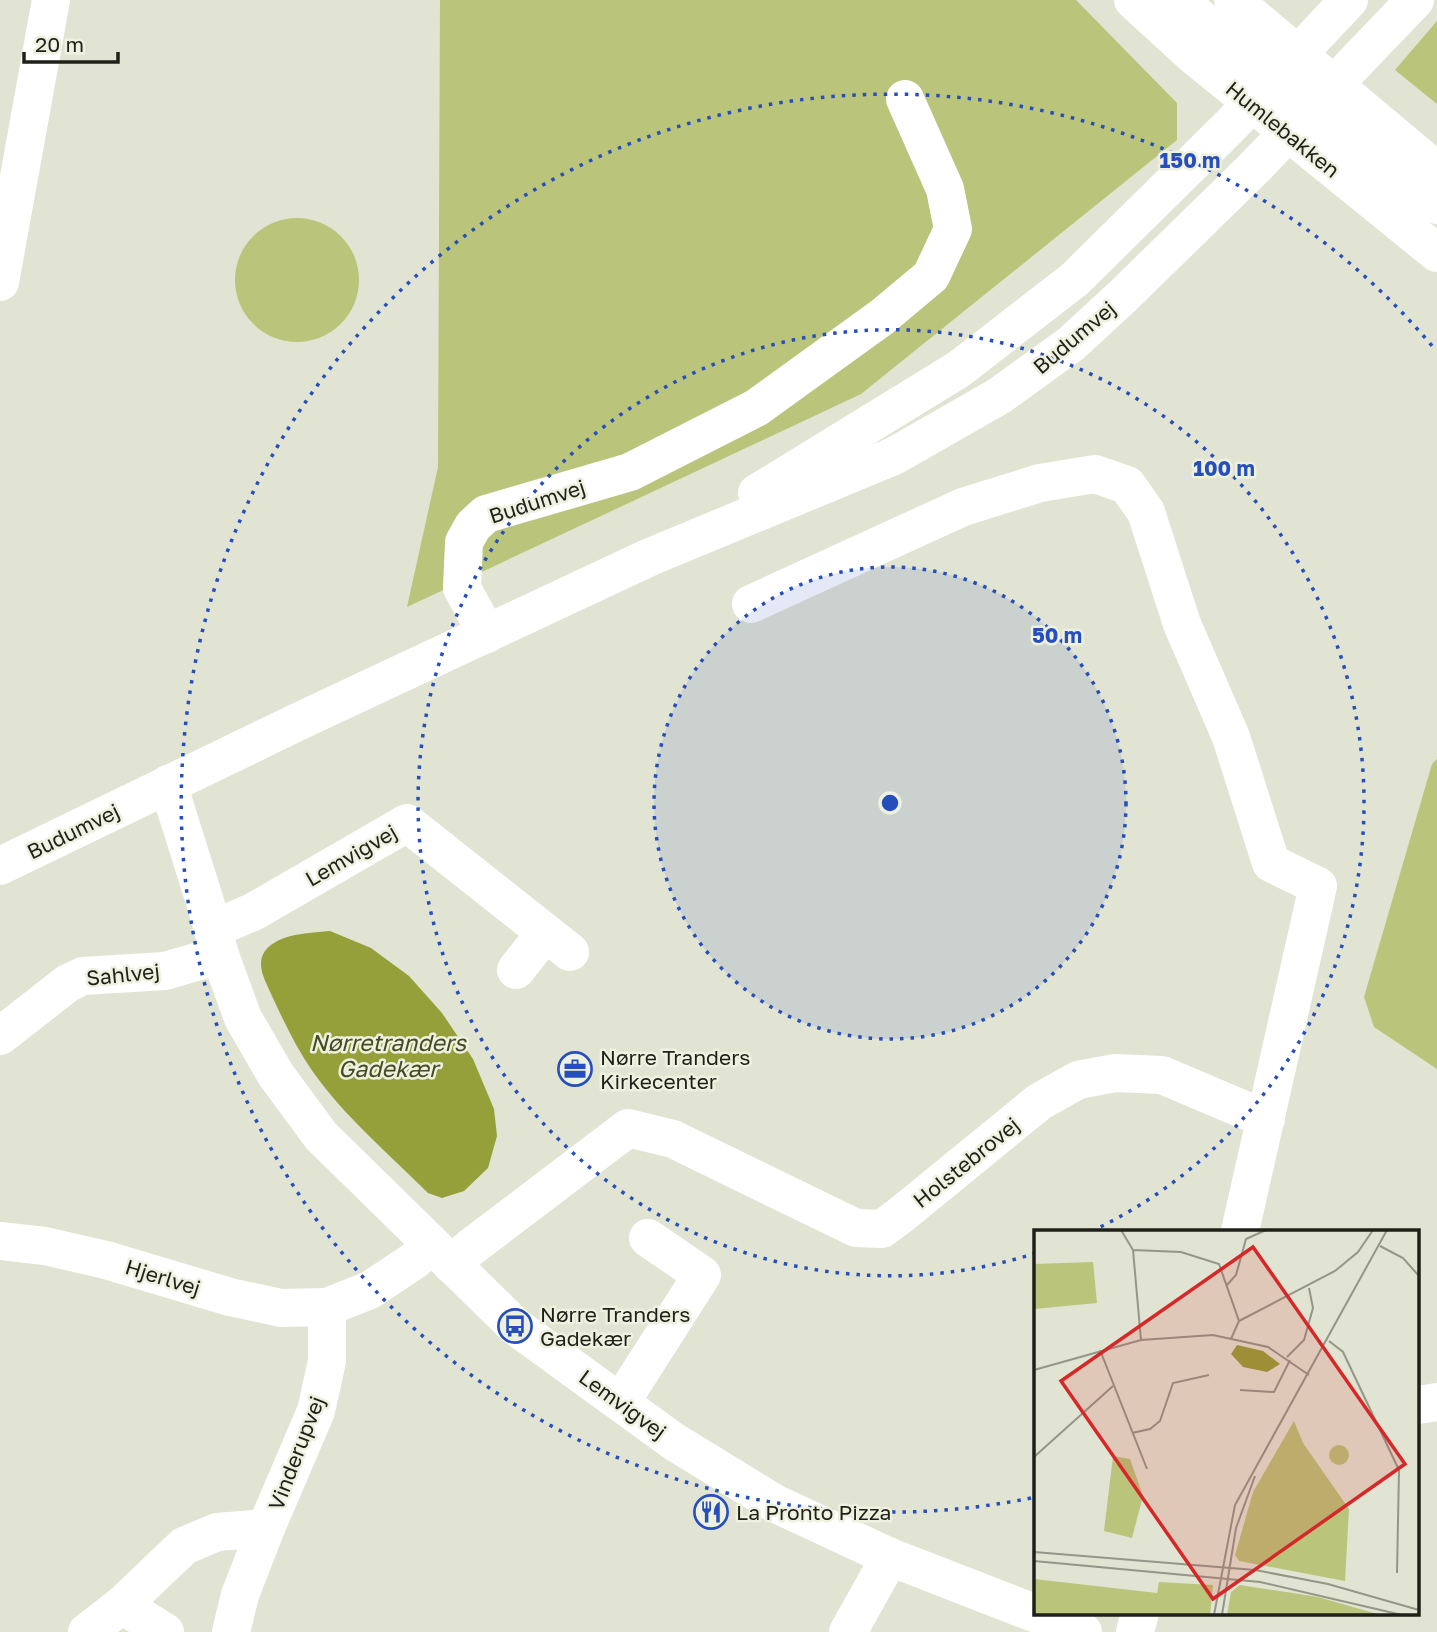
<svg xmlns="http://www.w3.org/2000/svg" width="1437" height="1632" viewBox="0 0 1437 1632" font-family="'Golos Text',sans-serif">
<rect width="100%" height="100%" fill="#e1e4d2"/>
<g fill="#bac47a">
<path d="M440,0H1076L1177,103V140L861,394L407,607L438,467Z"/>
<path d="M1437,21V104L1395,70Z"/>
<circle cx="297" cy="280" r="62"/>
<path d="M1437,759V1069L1374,1027L1364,997L1432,764Z"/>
</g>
<path fill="#95a03a" d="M330,931L371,948L409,976L442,1013L473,1059L494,1109L497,1136L488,1168L464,1191L442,1198L428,1193C389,1154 345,1117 313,1072C297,1049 284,1022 272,996C266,982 255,965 265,951C279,933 310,933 330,931Z"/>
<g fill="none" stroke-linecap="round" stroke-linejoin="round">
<g stroke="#fff" stroke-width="38">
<path d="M1133,0L1193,55L1437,253"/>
<path d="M1179,0C1204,21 1271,84 1301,86"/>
<path d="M1233,0L1437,171"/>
<path d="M1281,105C1299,109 1315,120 1330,130C1367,153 1401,180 1437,205"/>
<path d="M0,282L51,0"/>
<path d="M757,493L959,369L1075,279L1231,125L1349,0"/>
<path d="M751,604L963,507L1040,483L1095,474L1127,485L1146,512L1182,624L1231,737L1271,863L1318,886L1240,1231"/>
<path d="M487,634L462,588L464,542L473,526L486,514L630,472L756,408L882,317L931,276L953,229L945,189L905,99"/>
<path d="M168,784L206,905L220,955L243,1018L276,1075L321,1136L515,1326L673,1441L774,1503L890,1557L1083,1632"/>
<path d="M0,866L308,717L650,557L894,456L999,396L1071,344L1123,296L1254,168L1415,0"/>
<path d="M213,929L253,912L407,823L570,952"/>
<path d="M516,970L545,933"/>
<path d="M0,1036L68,983L83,976L165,971L220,955"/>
<path d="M0,1241L45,1246L106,1260L230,1297L281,1308L327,1307"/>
<path d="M451,1264L470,1248L628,1128L673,1139L856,1228L882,1229L902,1214L1039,1102L1078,1080L1115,1073L1162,1075L1266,1119"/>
<path d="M621,1402L702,1275L648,1238"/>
<path d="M1418,1405L1437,1402"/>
<path d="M122,1605L165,1632"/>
<path d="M87,1632L122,1605L184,1546L217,1532L266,1528"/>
<path d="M231,1632L240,1595L266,1528L316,1411L327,1361V1307L370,1290L415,1260L432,1245"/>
<path d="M848,1632L890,1557"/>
<path d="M1135,1632L1140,1613"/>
</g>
</g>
<circle cx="890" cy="803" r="236" fill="#264ebc" fill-opacity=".12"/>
<g fill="none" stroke="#264ebc" stroke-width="3.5" stroke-dasharray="3.5 7">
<circle cx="890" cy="803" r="236"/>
<path d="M1036 1253A473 473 0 1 1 1094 1230"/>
<path d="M1031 1498A709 709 0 1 1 1433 347"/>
</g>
<defs>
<g id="office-ring" transform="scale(1.75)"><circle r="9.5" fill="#eef1df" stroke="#264ebc" stroke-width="1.5"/><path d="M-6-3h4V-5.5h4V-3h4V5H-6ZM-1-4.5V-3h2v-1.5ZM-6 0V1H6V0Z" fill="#264ebc"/></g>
<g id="bus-ring" transform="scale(1.75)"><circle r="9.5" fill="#eef1df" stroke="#264ebc" stroke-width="1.5"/><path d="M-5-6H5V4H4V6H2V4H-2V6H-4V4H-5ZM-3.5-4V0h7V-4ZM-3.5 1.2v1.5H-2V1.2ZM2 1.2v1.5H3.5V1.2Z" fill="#264ebc"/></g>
<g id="restaurant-ring" transform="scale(1.75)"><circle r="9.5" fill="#eef1df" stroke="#264ebc" stroke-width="1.5"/><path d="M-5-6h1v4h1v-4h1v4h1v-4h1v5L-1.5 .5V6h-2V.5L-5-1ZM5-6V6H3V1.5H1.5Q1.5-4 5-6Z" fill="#264ebc"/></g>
</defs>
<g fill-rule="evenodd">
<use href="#office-ring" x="575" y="1069"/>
<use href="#bus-ring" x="515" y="1326"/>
<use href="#restaurant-ring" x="711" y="1512"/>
</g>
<g text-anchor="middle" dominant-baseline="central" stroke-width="5" stroke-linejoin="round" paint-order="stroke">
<g font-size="21" fill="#1f2019" stroke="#eef1df">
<text transform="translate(1283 129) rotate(39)">Humlebakken</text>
<text transform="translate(1074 337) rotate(-40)">Budumvej</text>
<text transform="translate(537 501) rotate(-18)">Budumvej</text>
<text transform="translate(73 831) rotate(-26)">Budumvej</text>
<text transform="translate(351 855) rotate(-30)">Lemvigvej</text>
<text transform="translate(123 974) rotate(-6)">Sahlvej</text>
<text transform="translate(966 1162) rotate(-39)">Holstebrovej</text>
<text transform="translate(163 1277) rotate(17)">Hjerlvej</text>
<text transform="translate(623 1404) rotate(36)">Lemvigvej</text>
<text transform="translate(296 1453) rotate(-69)">Vinderupvej</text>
</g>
<g font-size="21" fill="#1f2019" stroke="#eef1df" text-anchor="start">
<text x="600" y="1057">Nørre Tranders<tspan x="600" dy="24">Kirkecenter</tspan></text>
<text x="540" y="1314">Nørre Tranders<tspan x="540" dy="24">Gadekær</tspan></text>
<text x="736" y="1512">La Pronto Pizza</text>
</g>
<g font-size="23" font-style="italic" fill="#464b21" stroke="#eef1df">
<text x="388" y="1042">Nørretranders<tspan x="388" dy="26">Gadekær</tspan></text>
</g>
</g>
<g transform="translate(1034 1230)">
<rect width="385" height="385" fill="#e1e4d2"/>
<path d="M59,32L63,73L0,79V34ZM260,191L269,213L315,279L311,351L205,331L201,325L219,262ZM295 225a10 10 0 1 1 20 0a10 10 0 1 1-20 0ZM79,226L96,229L109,266L98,308L70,301ZM0,349L123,363L125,352L179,355L176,385H0ZM206,355L284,367L347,385H193L197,362Z" fill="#bac47a"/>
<path d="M203,115L229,121L246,134L233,142L209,137L197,124Z" fill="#95a03a"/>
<path fill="none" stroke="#939688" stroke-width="2" d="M87,0L99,20L107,110M346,16L369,28L385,46M99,20L147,22L185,34L205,91L197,109M193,55L202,45L212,9L232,0M205,91L301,41L324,22L339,0M295,111L309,122L365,240L363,343M66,120L113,239M253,127L270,110L279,78L275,58M0,140L107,110L179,105L234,117L275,145M206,160L240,162L256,130M98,203L116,199L126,191L139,153L175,145M0,227L79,156M0,322L221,340L294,354L385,380M0,331L226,352L368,385M180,385L201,275L353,0M188,385L202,298L221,246"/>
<path fill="#d62828" fill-opacity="0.15" stroke="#d62828" stroke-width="3.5" d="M219,17L371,234L179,369L27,151Z"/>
<rect width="385" height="385" fill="none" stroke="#1f2019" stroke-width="3.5"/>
</g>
<circle cx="890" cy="803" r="10" fill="#264ebc" stroke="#eef1df" stroke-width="3.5"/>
<g font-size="21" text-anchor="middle" font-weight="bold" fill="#264ebc" stroke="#eef1df" stroke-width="5" stroke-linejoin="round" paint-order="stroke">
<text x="1190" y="168">150 m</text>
<text x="1224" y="476">100 m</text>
<text x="1057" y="643">50 m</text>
</g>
<path d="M24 52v10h94v-10" fill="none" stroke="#1f2019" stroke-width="3.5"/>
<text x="35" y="52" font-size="21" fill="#1f2019" stroke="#eef1df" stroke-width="5" paint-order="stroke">20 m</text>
</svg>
